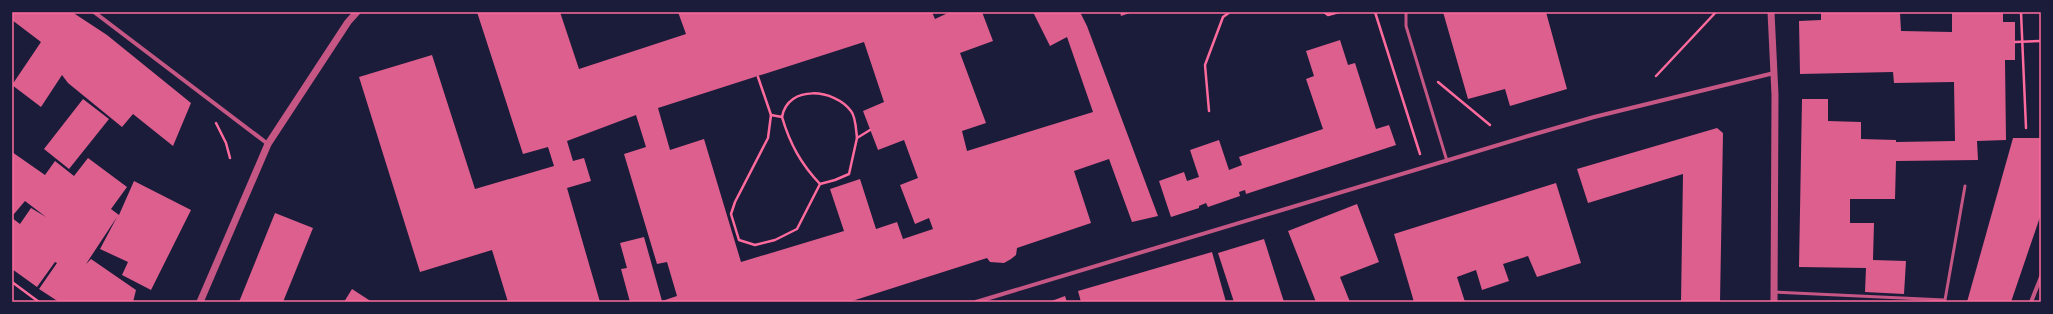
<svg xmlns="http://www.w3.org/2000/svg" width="2053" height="314" viewBox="0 0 2053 314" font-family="Commissioner,sans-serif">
<rect width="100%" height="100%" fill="#1b1b3a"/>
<g fill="#dd5f8e" fill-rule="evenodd">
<path d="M12,12H72L107,35L191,103L173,146L133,114L122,127L68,83L62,75L41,107L12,85L41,42L12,20Z"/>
<path d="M477,12H560L579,69L686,34L678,12H932L935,19L950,12H982L993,41L960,53L986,123L962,131L967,151L1093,112L1067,37L1050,46L1033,12H1080L1087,26L1158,216L1132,222L1109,159L1074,171L1091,223L1017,248L1016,255L1011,259L1004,263L990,262L987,258L849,302H630L621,269L627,268L620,243L644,237L662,301L677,296L667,262L657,264L624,154L646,147L636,115L567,141L573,161L584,158L591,181L567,188L600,302H508L492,250L420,272L359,77L432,55L475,189L554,166L548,147L523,154ZM864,42L884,102L863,111L878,150L904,140L918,178L900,185L915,224L929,218L933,229L903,239L897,222L876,229L860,179L830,189L844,231L741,262L704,139L670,150L658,108Z"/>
<path d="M1120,12H1133L1121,16Z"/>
<path d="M1443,12H1546L1567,89L1510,106L1505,89L1468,99Z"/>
<path d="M1821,12L1900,13L1901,31L1952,32V12H2003V22H2015V60H2005L2006,140L1977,141L1978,160L1896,161L1895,199H1850V223H1874L1873,260L1906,261L1904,294L1865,292L1866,268L1799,267L1802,99H1828V121L1861,122V139L1896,140V142L1955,141L1954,82L1894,83L1893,72L1800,74L1799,21L1821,20Z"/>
<path d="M1340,40L1348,65L1355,63L1376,129L1389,125L1396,145L1246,194L1245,190L1239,192L1240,196L1208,207L1206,203L1199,206V208L1171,217L1159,181L1184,172L1187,181L1199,177L1190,150L1219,140L1229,170L1242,165L1239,157L1323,129L1306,79L1314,76L1306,51Z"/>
<path d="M83,99L109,119L69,169L44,149Z"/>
<path d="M1717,128L1723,133L1720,302H1681L1683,174L1588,203L1577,169Z"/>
<path d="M2013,138H2041V214L2011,302H1967Z"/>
<path d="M12,152L45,175L55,161L74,176L88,158L127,187L111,209L119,215L134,181L191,210L151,290L122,275L128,262L100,249L117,217L86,264L91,259L136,290L133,302H59L39,289L57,263L55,262L37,287L12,269V218L20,224L31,208L46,217L25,201L14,214L12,212Z"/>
<path d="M1556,183L1581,263L1537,277L1528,256L1503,264L1509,281L1482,290L1476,270L1457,277L1465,302H1414L1394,234Z"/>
<path d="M1357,204L1379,262L1340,277L1350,302H1316L1288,231Z"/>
<path d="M275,213L313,228L283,302H239Z"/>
<path d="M1264,239L1284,302H1234L1218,253Z"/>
<path d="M1212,252L1226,302H1081L1078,291Z"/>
<path d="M352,289L372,302H344Z"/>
<path d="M1065,296L1067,302H1049Z"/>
</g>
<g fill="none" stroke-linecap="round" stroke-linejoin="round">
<g stroke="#ff6b9d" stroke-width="2.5">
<path d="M1324,12L1328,15L1339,12"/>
<path d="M1375,12L1420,154"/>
<path d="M2021,12L2026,128"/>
<path d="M2015,42L2041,41"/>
<path d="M1656,76L1716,12"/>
<path d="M758,77L771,115L768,138L735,202L731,214L739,240L755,245L775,240L797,229L820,184"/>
<path d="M1438,82L1490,125"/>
<path d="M1209,111L1205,65L1223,17L1230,12"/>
<path d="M771,115L782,117C790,144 801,164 820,184L835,180L849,174L857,138L870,130"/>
<path d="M782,117C788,84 835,89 851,111C856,117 856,131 857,138"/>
<path d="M216,123L226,143L230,158"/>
<path d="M12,282L39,302"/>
</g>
<g stroke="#c65784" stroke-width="3">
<path d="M1406,12V26L1447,161"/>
<path d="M1774,292L1945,300L1965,186"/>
</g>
<g stroke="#c65784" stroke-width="4">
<path d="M94,12L268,144"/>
<path d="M976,302L1528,136L1594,117L1774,73"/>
<path d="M2031,302L2041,277"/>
</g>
<g stroke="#c65784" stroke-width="7">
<path d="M1771,12L1775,95L1774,302"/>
<path d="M200,302L268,144L348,22L357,12"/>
</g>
</g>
<rect width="2053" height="314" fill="none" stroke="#1b1b3a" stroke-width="26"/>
<rect x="13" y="13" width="2027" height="288" fill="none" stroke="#ff6b9d" stroke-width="1.5"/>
</svg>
